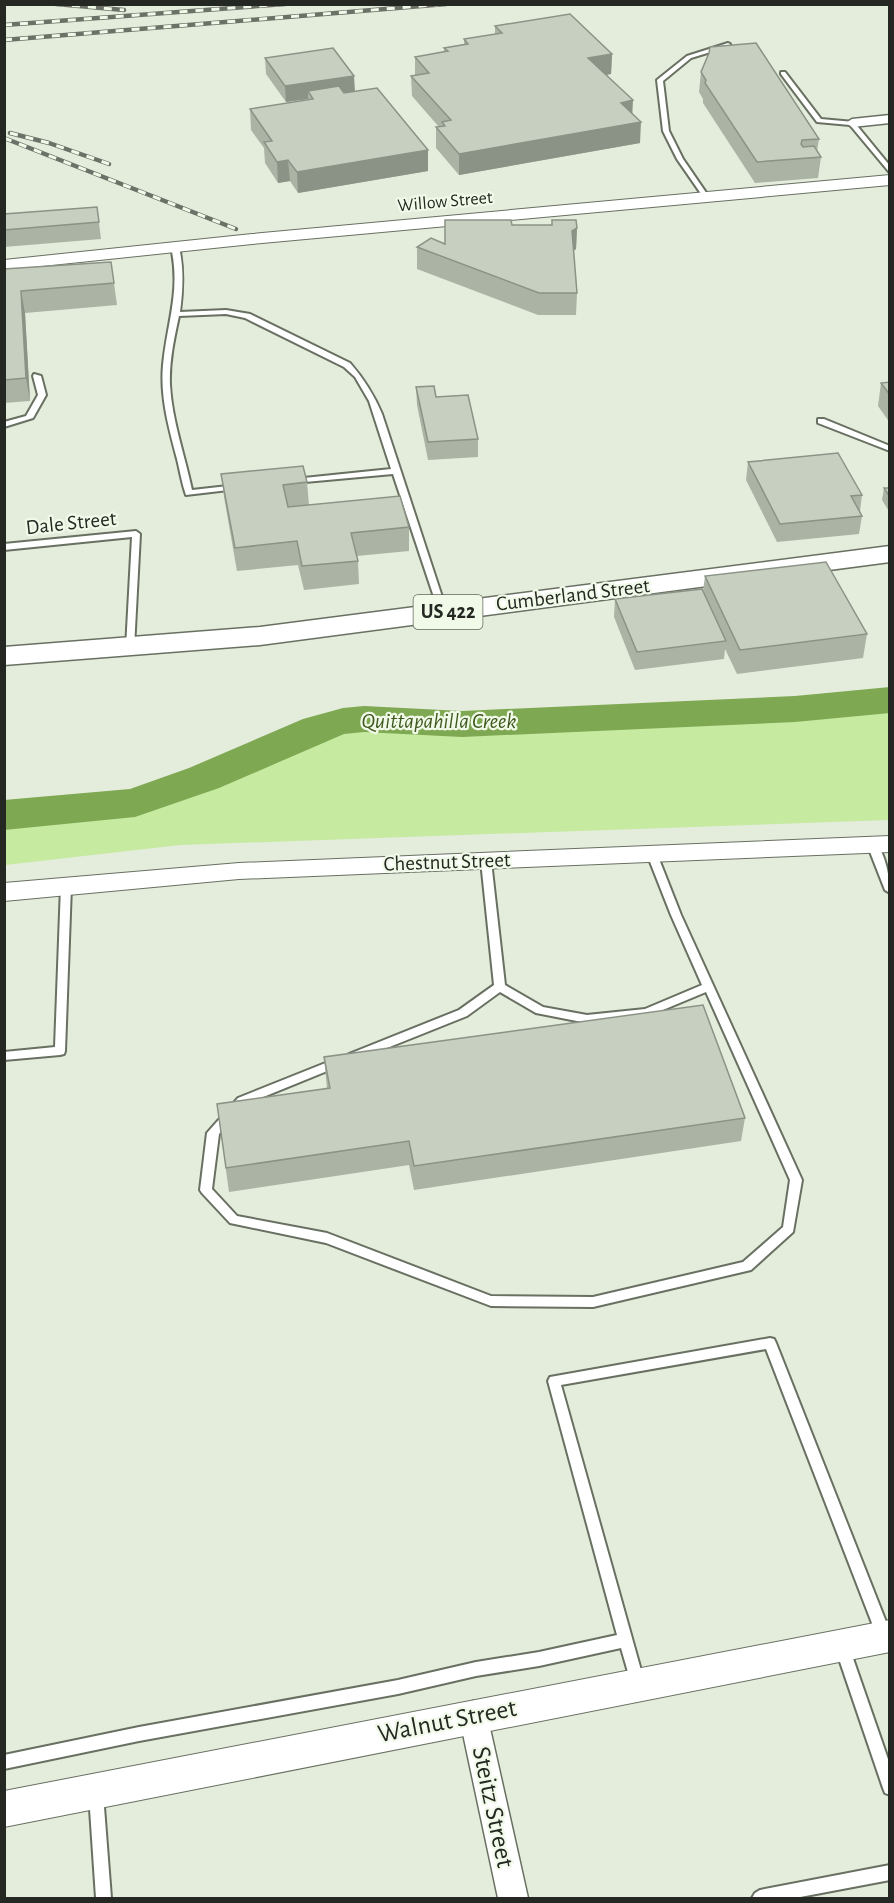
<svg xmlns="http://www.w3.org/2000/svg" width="894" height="1903" viewBox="0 0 894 1903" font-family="'Alegreya Sans',sans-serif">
<rect width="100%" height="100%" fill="#e4ecdc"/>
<path fill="#c5eaa0" d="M889,708V820L180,845L5,865V827L138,813L334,733L359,728L465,733L810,718Z"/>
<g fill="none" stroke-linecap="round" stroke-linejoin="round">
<path fill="#7fa852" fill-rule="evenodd" d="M890,687V713L795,722L462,737L364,732L344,734L219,788L135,817L4,830V800L130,789L189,768L303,719L343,708L364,706L462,711L795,696Z"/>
<g stroke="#687062" stroke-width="4">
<g id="service">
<path d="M728,43L730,44V46L691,58L663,81L669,131L683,159L709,197L706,199L704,198L677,159L663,131L657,80L687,56Z"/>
<path d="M781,72H785L821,119L854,122L890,166V173L850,125L817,122L781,74Z"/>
<path d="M175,245L179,247C184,269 183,289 180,312L226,310L250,314L350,363C364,379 374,395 382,414L447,612L446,614H440L439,612L393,474L294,483L290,481L294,479L391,469L369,401L355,377L344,367L245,318L226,314L179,316C174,339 169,362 170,385C172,421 185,456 192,490L237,485L241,487L237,489L186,495C182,484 180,471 177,459C169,429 160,397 163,365C167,322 181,291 171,247Z"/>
<path d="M34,374L41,376L46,395L33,418L4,427V422L26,416L38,395L33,376Z"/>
<path d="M818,419H824L890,446V451L818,423Z"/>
<path d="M136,531L140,534L134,648L130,651L126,648L132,537L4,550V544Z"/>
<path d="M872,841C885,848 890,879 890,893L885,890L867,844Z"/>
<path d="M652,851L657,854L681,915L802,1180L793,1232L751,1270L593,1307L491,1306L326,1243L230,1223L202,1193L200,1190L207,1133L238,1098L338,1058L342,1059L344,1062L342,1065L246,1104L219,1134L212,1189L237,1216L327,1233L491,1296L593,1297L743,1262L783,1227L790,1180L706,992L646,1017L587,1023L536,1013L500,992L467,1016L357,1060H349L347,1057L349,1054L459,1010L494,985L481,861L486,858L491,861L505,985L543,1007L587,1015L645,1009L702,985L671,915L647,854Z"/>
<path d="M66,882L71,886L65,1051L64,1054L60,1055L4,1060V1052L55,1047L61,886Z"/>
<path d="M770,1338L774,1339L776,1343L890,1632L889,1641L884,1643L879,1641L877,1636L766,1349L561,1385L644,1681L642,1686L637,1688L632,1686L621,1648L539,1666L476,1676L398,1694L139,1741L4,1769V1755L139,1727L398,1680L476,1662L539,1652L617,1635L548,1381L550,1377Z"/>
<path d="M842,1640L847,1642L849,1647L890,1765V1795L885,1793L883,1788L835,1647L837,1642Z"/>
<path d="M96,1787L101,1789L103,1794L111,1898H96L89,1794L91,1789Z"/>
<path d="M890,1865V1880L795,1898H752L755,1893L760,1890Z"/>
</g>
</g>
<g stroke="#687062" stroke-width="3">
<g id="minor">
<path d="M890,115V123L852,127L846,123L852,119Z"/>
<path d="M473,1701L483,1705L487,1715L528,1898H498L459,1715L463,1705Z"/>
</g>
</g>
<g stroke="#687062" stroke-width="2">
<g id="tertiary">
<path d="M890,175V185L252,244L4,270V260L252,234Z"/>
<path d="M890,836V852L239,879L4,901V883L239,863Z"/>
<path d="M890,1620V1652L4,1827V1791Z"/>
</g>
</g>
<g stroke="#687062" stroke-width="3">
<path id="trunk" d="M890,546V562L260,645L4,665V647L260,627Z"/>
</g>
<use href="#service" fill="#fff" fill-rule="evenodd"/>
<use href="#minor" fill="#fff" fill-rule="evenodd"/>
<use href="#tertiary" fill="#fff" fill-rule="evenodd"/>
<use href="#trunk" fill="#fff" fill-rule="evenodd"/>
<g stroke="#6c7167" stroke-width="4.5">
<g id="rail">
<path d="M56,4L124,10"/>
<path d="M4,25L285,4"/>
<path d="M4,40L446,4"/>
<path d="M10,133L49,143L109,164"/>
<path d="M4,138L236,229"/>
</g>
</g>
<use href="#rail" stroke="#f1fae9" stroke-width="3" stroke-dasharray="8" stroke-linecap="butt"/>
</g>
<g fill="#abb3a5">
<path d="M495,26L612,54L611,74L606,75L633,114L640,143L459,175L436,148V127H439L412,96L411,76L415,75V57L444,52V48L464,44V39L495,34Z"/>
<path d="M265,58L355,91L428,150V171L298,193L290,181L278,183L265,163L264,148L251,130L250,109L308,100V99L286,102L266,74Z"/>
<path d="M701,72L819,139L817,151L821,157L818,178L755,183L703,103V99L699,92Z"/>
<path d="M97,207L101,239L4,247V214Z"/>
<path d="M552,220L577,228L576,249L573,251L577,293L576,315H538L417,269V247L445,244L512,225H552Z"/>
<path d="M111,262L117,305L25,313L30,401L4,403V269Z"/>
<path d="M890,382V423L878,406L881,383Z"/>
<path d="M416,387L436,397L478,439V457L428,460L417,405Z"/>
<path d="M748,462L862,495L860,511L862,516L859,534L777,542L746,480Z"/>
<path d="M221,474L307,482L309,505L409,527V551L357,556L358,561L359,584L304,590L298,565L237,571L224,497Z"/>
<path d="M884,488H890V513L882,500Z"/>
<path d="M705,576L867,634L863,658L737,674L725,649L724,659L635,670L614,617L615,599L703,591Z"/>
<path d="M324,1057L745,1118L741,1141L414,1190L409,1165L229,1192L217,1104L327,1089Z"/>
</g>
<g fill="#8b9286">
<path d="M612,54L611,74L587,78L588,58Z"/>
<path d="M354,76L355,92L313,98L308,91V99L286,102L285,86Z"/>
<path d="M633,100L632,121L621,103Z"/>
<path d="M641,122L640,143L459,175V154Z"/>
<path d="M428,150V171L298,193L297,172Z"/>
<path d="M288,160L290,181L278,183L277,162Z"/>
<path d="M577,228L576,249L571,253L572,231Z"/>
<path d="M21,291L25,313L30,401L26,378Z"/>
</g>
<g fill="#c7d0c0" stroke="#8b9286" stroke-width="1.5">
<path d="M570,14L612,54L588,58L633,100L621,103L641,122L459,154L436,127L445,126L442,122L451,120L411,76L429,73L415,57L448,51L444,48L468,44L464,39L502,33L495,26Z"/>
<path d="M756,43L819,139L802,140L801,144L803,147L814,146L821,157L757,162L705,83L706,80L701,72L709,53L710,47Z"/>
<path d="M333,48L354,76L285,86L265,58Z"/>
<path d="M339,86L344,93L377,88L428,150L297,172L288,160L277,162L264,142L272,141L250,109L313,99L308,91Z"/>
<path d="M97,207L99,222L4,230V214Z"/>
<path d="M445,220H511L512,225H552V220H576L577,228L572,231L577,293H539L417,247L431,238L445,244Z"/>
<path d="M111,262L114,283L21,291L26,378L4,380V269Z"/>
<path d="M890,382V395L881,383Z"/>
<path d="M434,386L436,397L468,395L478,439L428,442L416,387Z"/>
<path d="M838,453L862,495L851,496L862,516L780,524L748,462Z"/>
<path d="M303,466L307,482L283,485L288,507L400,496L409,527L351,533L358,561L302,566L297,541L235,548L221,474Z"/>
<path d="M884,488H890V497Z"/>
<path d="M826,562L867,634L740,650L705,576Z"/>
<path d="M702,589L726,641L637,652L615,599Z"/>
<path d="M703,1005L745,1118L414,1166L409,1141L226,1168L217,1104L330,1088L324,1057Z"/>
</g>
<g text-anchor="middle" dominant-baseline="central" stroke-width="4.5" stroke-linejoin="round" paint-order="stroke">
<g font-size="18" fill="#252822" stroke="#f1fae9">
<text transform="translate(445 202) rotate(-5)">Willow Street</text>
</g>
<rect fill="#f1fae9" stroke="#62675e" stroke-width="1.5" x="413.5" y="595" width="69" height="34" rx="4.5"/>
<g font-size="20" font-weight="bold" fill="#252822">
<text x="448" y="612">US 422</text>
</g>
<g font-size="21" fill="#252822" stroke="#f1fae9">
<text transform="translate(71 523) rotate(-6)">Dale Street</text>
<text transform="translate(573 595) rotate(-7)">Cumberland Street</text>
<text transform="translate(447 862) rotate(-2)">Chestnut Street</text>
</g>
<g font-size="22" font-style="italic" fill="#3e591d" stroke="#f1fae9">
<text x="439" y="721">Quittapahilla Creek</text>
</g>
<g font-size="26" fill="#252822" stroke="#f1fae9">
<text transform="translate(447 1721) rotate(-11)">Walnut Street</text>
<text transform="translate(493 1807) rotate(78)">Steitz Street</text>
</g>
</g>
<rect width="894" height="1903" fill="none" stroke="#252822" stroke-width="12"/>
</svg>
